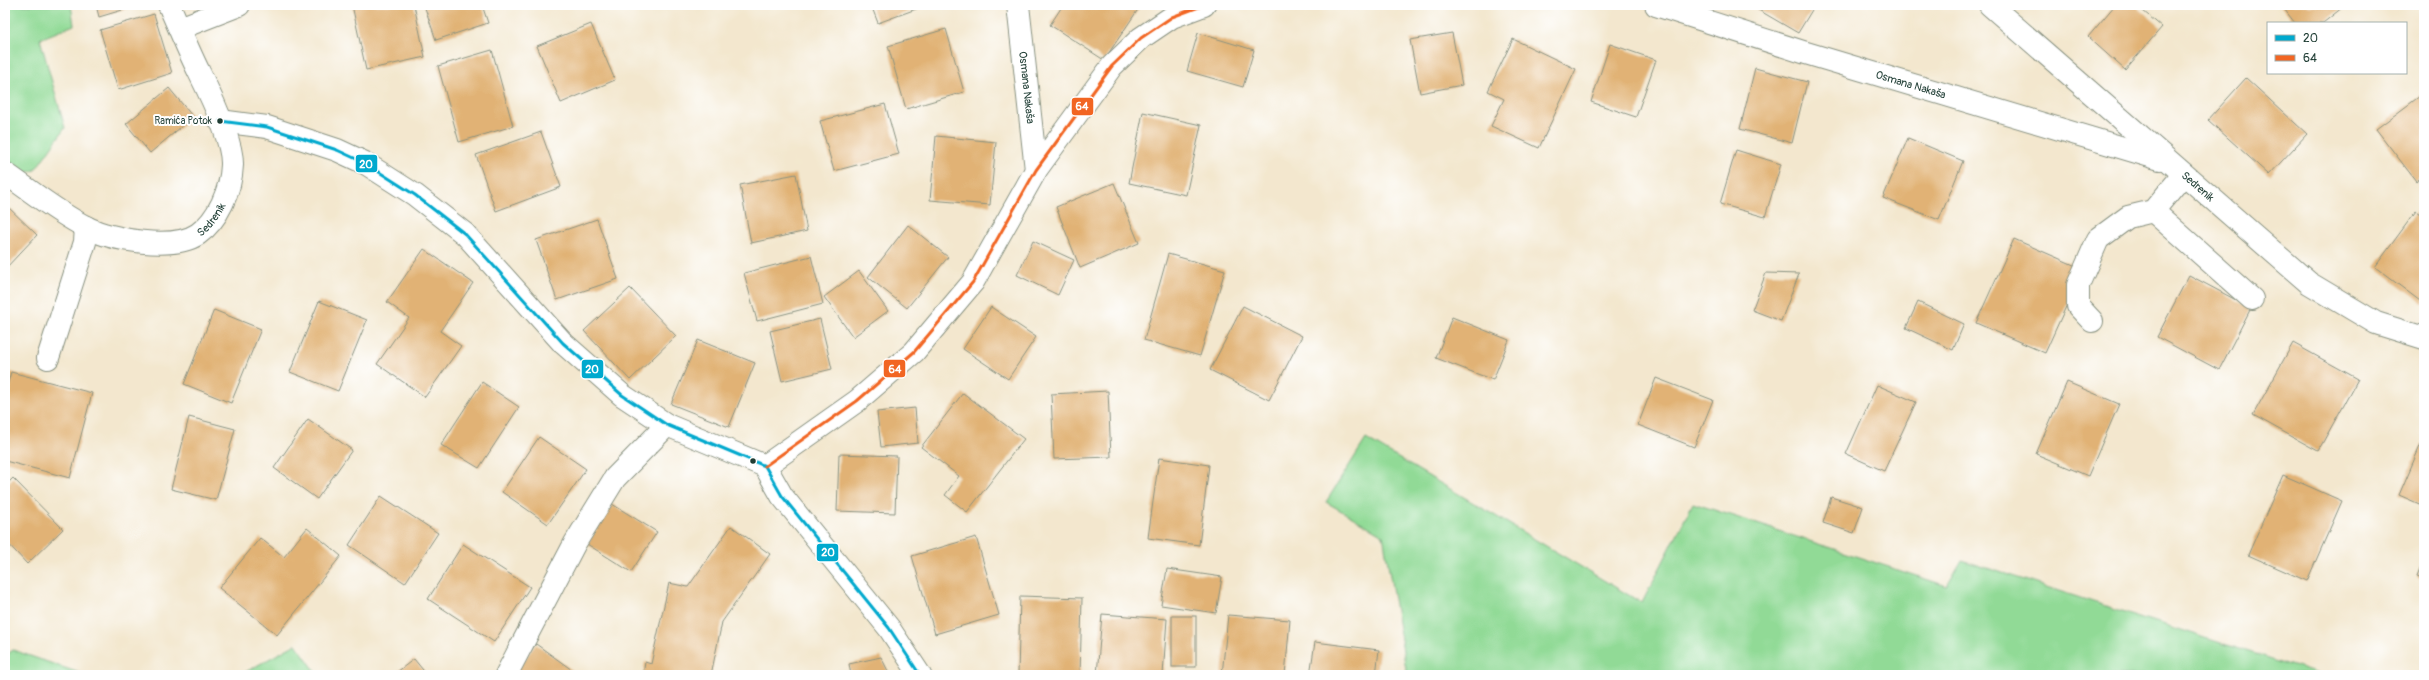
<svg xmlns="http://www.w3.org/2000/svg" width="2429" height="680" viewBox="0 0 2429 680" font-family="Pangolin,sans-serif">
<rect width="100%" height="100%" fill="#fff"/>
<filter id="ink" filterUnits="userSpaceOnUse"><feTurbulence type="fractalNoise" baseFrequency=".025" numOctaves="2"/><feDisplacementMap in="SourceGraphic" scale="8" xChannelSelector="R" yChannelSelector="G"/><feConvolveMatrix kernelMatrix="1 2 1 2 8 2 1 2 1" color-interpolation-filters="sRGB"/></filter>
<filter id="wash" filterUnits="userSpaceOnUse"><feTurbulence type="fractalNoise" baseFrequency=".012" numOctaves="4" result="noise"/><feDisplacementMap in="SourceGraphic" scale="16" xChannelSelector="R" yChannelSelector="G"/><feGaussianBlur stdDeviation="0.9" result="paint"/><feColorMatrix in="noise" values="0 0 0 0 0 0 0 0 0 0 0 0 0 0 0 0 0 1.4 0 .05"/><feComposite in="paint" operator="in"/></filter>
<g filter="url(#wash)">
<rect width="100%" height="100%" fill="#f3e7ce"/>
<g fill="#91da96" stroke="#588c65">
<path d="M5,5H71L74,25L40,39L65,128L35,170L5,179Z"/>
<path d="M1366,439L1642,603L1693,503L1947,586L1962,560L2321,675H1407L1383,535L1326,502Z"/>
<path d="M296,644L318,675H240Z"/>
<path d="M13,650L85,675H5V656Z"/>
</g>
<g id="blocks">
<g fill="#e1b274">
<path d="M96,5H139L99,17Z"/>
<path d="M352,5H414L425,57L366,70Z"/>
<path d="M424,5H482L488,23L436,40Z"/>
<path d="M871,5H927L878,23Z"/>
<path d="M1063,5H1141L1104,60L1050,25Z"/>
<path d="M1750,5H1815L1798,33Z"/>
<path d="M2115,5H2136L2162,27L2125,70L2088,37Z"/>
<path d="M2281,5H2341L2343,7L2323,23H2295Z"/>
<path d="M154,14L172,73L118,90L100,30Z"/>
<path d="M591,24L615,80L561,103L537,46Z"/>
<path d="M946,29L964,92L906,109L888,46Z"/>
<path d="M1198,33L1254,50L1243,87L1187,71Z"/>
<path d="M1452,33L1462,85L1420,93L1410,40Z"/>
<path d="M1513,39L1576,69L1539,148L1491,126L1504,99L1488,91Z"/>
<path d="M1610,44L1656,60L1636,117L1591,102Z"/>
<path d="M492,50L513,126L459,142L438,66Z"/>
<path d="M1755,68L1807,82L1792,143L1740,129Z"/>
<path d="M2246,78L2307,134L2269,175L2208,120Z"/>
<path d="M169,88L193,117L150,153L126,124Z"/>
<path d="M2424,93V174L2416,181L2376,129Z"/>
<path d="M885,104L899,154L834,171L820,121Z"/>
<path d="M1143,112L1201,125L1186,195L1129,183Z"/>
<path d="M541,132L561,187L496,211L476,155Z"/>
<path d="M936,136L996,142L990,205L930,200Z"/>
<path d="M1908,138L1963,161L1939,220L1883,198Z"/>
<path d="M1736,150L1781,164L1765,217L1720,204Z"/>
<path d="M796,174L807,231L751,243L740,185Z"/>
<path d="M1114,183L1139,243L1080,268L1056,207Z"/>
<path d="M5,204L37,235L5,269Z"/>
<path d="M2416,211L2424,217V304L2375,267Z"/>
<path d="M597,219L618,279L557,300L536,240Z"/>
<path d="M908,225L948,257L907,308L868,277Z"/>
<path d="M2014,239L2083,269L2045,353L1976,323Z"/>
<path d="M1033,241L1074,260L1058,295L1017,275Z"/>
<path d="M424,249L473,283L440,331L461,346L425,397L377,364L409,318L387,302Z"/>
<path d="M1168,254L1225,270L1200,356L1144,340Z"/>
<path d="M811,256L823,304L757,321L744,273Z"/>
<path d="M859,271L888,311L853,337L824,297Z"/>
<path d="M1766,273L1799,274L1781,321L1752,310Z"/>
<path d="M2189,275L2251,308L2219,370L2157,337Z"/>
<path d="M630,288L676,336L630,380L584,331Z"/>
<path d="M319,301L367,320L338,391L290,372Z"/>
<path d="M1918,302L1964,324L1953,350L1906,328Z"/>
<path d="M1243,306L1302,336L1269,400L1210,370Z"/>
<path d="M991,307L1036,337L1008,379L963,349Z"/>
<path d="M214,310L261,329L231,403L184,384Z"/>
<path d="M1452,317L1509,340L1493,380L1436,358Z"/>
<path d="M820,319L832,369L782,381L770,331Z"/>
<path d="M698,340L755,363L729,427L671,404Z"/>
<path d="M2293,343L2358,379L2318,451L2253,415Z"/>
<path d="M11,372L92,393L70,478L5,461V393Z"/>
<path d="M1656,378L1713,400L1694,447L1638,425Z"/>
<path d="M482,382L519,407L479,468L441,445Z"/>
<path d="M2067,382L2119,404L2088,476L2036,454Z"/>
<path d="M1877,385L1916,402L1884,471L1846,454Z"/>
<path d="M1108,391L1111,457L1054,459L1051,394Z"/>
<path d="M963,393L1024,439L967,512L945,495L959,476L921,447Z"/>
<path d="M915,408L918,443L881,447L877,412Z"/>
<path d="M189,417L235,429L216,500L171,489Z"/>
<path d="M308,419L352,450L317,499L274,468Z"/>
<path d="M539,437L586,469L548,524L502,492Z"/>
<path d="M2421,444L2424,445V506L2399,495Z"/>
<path d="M839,454L897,456L895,513L837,511Z"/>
<path d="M1159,458L1209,465L1199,545L1148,538Z"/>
<path d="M2283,475L2342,501L2307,581L2248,555Z"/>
<path d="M13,478L63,529L27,564L5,540V486Z"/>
<path d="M381,496L438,533L405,583L349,545Z"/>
<path d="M1831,497L1863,507L1854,533L1823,523Z"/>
<path d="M612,504L657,532L631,572L587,544Z"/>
<path d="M731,526L770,554L722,622L711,675H643L645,662L651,664L669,583L688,587Z"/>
<path d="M307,528L341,556L277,635L219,588L260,538L284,557Z"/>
<path d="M976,537L999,615L935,634L912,556Z"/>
<path d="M463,544L530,587L494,642L428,599Z"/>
<path d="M2424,559V580L2417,577Z"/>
<path d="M1167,569L1222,577L1216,613L1161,605Z"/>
<path d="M1020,596L1082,598L1080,675H1018Z"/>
<path d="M1102,614L1167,619L1163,675H1097Z"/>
<path d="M1228,615L1290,620L1285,675H1222Z"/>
<rect x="1172" y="616" width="24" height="51"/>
<path d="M1315,642L1379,650L1376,675H1310Z"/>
<path d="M536,644L579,675H513Z"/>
<path d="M881,657L890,675H851L849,664Z"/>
<path d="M414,659L427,675H393Z"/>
</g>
</g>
</g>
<g filter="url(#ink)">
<use href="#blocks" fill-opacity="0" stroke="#899281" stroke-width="1"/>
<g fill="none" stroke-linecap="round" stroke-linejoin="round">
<g stroke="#899281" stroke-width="24">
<g id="minor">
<path id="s1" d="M1018,5L1036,170"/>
<path id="s2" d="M1656,5L1806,53L2160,159"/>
<path id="s3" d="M1990,5L2309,283L2376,323L2424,338"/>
<path d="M180,28L239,5"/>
<path d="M220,121L267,127L337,150L365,163L415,195L465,234L563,343L622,395L667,425L765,466L782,496L889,628L920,675"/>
<path id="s4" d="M5,173C31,191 58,213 86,227C111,240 173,251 198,234C218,220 231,190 232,165C233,141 210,94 199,72C188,50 179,27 169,5"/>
<path d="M2153,211L2252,299"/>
<path d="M2092,321L2078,306V285L2098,239L2128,217L2153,211L2183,175"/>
<path d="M48,358L85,242L86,227"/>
<path d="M765,466L857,401L914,352L973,282L1036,170L1112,66L1141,38L1172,17L1204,5"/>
<path d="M506,675L575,543L615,478L667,425"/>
</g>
</g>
<use href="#minor" stroke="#fff" stroke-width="22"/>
<g stroke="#fff" stroke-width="6">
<path id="bus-1" d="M220,121L267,127L337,150L365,163L415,195L465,234L563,343L622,395L667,425L765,466L782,496L889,628L920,675"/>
</g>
<g stroke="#fff" stroke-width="6">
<path id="bus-2" d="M765,466L857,401L914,352L973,282L1036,170L1112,66L1141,38L1172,17L1204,5"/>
</g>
<use href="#bus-1" stroke="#00a9ce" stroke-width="3"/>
<use href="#bus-2" stroke="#f26522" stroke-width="3"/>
</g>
</g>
<g fill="#1f3d34" stroke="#fff" stroke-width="1.5">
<circle cx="220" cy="121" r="3.5"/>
<circle cx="753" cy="461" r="3.5"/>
</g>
<g text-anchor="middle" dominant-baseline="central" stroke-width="4" stroke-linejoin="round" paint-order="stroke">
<g font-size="10" fill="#1f3d34" stroke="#fff" text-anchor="end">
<text x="212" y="121">Ramića Potok</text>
</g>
<g font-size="11" fill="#1f3d34" stroke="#fff">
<text stroke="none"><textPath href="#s2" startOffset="267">Osmana Nakaša</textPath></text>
<text stroke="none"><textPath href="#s1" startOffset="83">Osmana Nakaša</textPath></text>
<text stroke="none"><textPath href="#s3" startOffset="276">Sedrenik</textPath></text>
<text stroke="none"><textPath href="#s4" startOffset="233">Sedrenik</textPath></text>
</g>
</g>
<g stroke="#fff" stroke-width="1.5">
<rect x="1071" y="97" width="23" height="19" rx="4" fill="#f26522"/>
<rect x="355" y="154" width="23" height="19" rx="4" fill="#00a9ce"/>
<rect x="883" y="359" width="23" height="19" rx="4" fill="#f26522"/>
<rect x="581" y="359" width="23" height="20" rx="4" fill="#00a9ce"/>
<rect x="816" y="543" width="23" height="19" rx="4" fill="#00a9ce"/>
</g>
<g font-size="11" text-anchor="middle" font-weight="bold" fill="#fff">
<text x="1082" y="110">64</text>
<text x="366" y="168">20</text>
<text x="895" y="373">64</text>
<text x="592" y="373">20</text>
<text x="828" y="556">20</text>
</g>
<rect width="2429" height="680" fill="none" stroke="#fff" stroke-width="20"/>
<rect x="2267" y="22" width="140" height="52" fill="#ffffff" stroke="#a5b1ae"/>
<rect x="2275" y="35" width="20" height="6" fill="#00a9ce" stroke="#a5b1ae"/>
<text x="2303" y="42" font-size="12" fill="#1f3d34">20</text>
<rect x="2275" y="55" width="20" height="6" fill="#f26522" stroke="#a5b1ae"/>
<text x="2303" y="62" font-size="12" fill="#1f3d34">64</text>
</svg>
